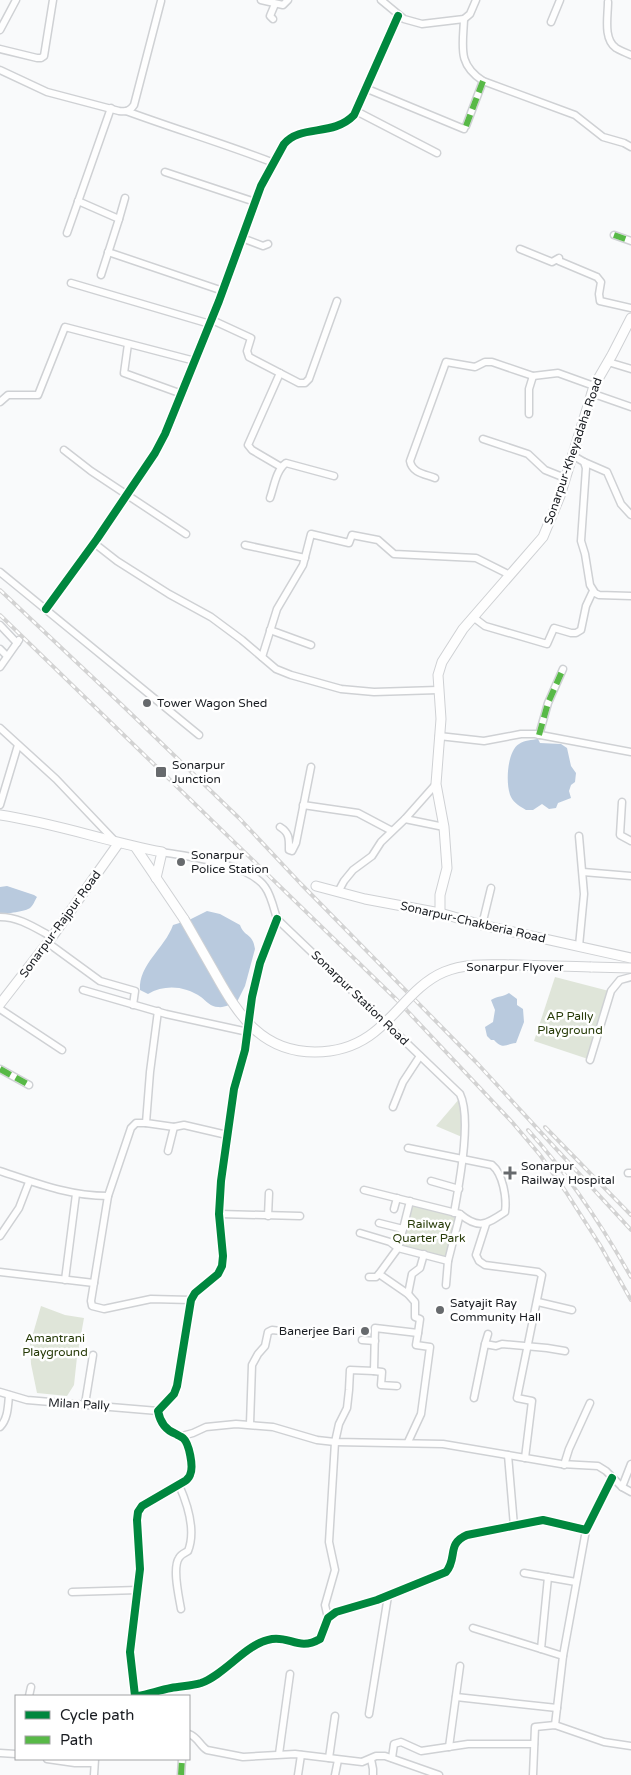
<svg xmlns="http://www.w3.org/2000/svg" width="631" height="1775" viewBox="0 0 631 1775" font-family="'Varela Round',sans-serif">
<rect width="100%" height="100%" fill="#f9fafb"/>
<g fill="#dfe5d9">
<path d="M555,977L609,991L588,1059L534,1041Z"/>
<path d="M460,1098L462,1104V1137L436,1126Z"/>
<path d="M412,1204L457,1216L446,1258L401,1246Z"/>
<path d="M41,1306L65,1315L84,1318L77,1357L74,1385L67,1396L37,1393L31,1364L30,1344Z"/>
</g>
<g fill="#b9cade">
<path d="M538,739L540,743L561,744L567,748L571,766L576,773L575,782L571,785L569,791L571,798L558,803L556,808L549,809L542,804L533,810H526C521,807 514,803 511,797C505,785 507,751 519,744C524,740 532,740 538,739Z"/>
<path d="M7,886L34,895L37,897C35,900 33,906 30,908C27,911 5,914 0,914V887Z"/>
<path d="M207,911L220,914L240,925C244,937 253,933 255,949L245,986L237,1002C231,1004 224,1008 218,1007C211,1007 206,1001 201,997C185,986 165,984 148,994L140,990C138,965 165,948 173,925L189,920Z"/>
<path d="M509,993L517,999V1005L523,1009L524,1022L516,1043C506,1044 503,1050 494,1040H491L487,1036L485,1027L493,1022L495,1010L491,1000C497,996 503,997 509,993Z"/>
</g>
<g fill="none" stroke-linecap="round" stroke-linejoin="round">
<g stroke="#cfd1d4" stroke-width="9">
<g id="minor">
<path d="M261,0L283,5L288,0"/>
<path d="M381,0L404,19L422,24L464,19L470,14L476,0"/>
<path d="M608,2C608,16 603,39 616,48C621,51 626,53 631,55"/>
<path d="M273,19L270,16L275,4"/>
<path d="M464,19C463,47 457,64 483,81L575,115L603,137L624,143L631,147"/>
<path d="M551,22L560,0"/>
<path d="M0,30L16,0"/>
<path d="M0,49L37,58H41L44,56L53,0"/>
<path d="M0,70L47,92L119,111C126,112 130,111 134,105L161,1"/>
<path d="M365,88L464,129"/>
<path d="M126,111C175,129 225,144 274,163"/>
<path d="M356,111L437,153"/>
<path d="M466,126L483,81"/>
<path d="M165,172L255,202"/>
<path d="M78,201L119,219L101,275"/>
<path d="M119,219L125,198"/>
<path d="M67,233L111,108"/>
<path d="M614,235L631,241"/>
<path d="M242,238L263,246L268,244"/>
<path d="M520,249L552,262L559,258V261L597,277L601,282L599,294L600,301L631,308"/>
<path d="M108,252L223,291"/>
<path d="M71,283L210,324"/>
<path d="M212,320L251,338L247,351L249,357L299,383H305L309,379L337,301"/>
<path d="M128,344L124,373L182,394"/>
<path d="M608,362L631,369"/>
<path d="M280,373L248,445L252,450L281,467"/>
<path d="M591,393L631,407"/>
<path d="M0,402L8,395H38L65,327L195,361"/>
<path d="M529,414V389L533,376"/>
<path d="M483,439L528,454L545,470L565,478"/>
<path d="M64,450L91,471L186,534"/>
<path d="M572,455L584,462L586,468L581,541L585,554L590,585L595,593L599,595L631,596"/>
<path d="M584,462L607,472L621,504L631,515"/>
<path d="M435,478C425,474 412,473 410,461L446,362L475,367L485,362H492L533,376L558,373L594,386"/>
<path d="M270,498C274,487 276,470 286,463L334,476"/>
<path d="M94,543L117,561L169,594L211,617L242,640L276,669L291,675L341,689L374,692L438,690"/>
<path d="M245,545L305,558"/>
<path d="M0,572L199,735"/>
<path d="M46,609L97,539L155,453L165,434L219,301L261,186L284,144C301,124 333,137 354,115L398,16"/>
<path d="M473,617L485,626L547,644L554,628L571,633H576L581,630L586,606L593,591"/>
<path d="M0,625L17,643"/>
<path d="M270,630L311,645"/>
<path d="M0,649L7,656"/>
<path d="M262,657L277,609L303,565L311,534L349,543L352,535L378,540L394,554L476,558L510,575"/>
<path d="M0,667L19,640"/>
<path d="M0,728L56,779L115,841"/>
<path d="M539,735L548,703L563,669"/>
<path d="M439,736L484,741L521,734H535L631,752"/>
<path d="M622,802L620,835L631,841"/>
<path d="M0,805L18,745"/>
<path d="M303,805L358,813L392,831"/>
<path d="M405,819L444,827"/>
<path d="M280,827C290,833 289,840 289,850L292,851L296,843L311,767"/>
<path d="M162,852C189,857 248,863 265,887C271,895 274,909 277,919L460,1094C472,1119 459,1184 454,1213"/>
<path d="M583,872L631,876"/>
<path d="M338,892L344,881L353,870L372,856L381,842L405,819L436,784"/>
<path d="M0,917C20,917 35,928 52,937"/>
<path d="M482,925L491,888"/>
<path d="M48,943L100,981L135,991L133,1005"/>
<path d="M579,946L584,894L579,836"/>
<path d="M83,990L166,1014L248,1032"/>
<path d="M0,1009L62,1050"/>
<path d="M158,1011L150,1072L146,1123L174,1127"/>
<path d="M590,1060L611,991L620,980L631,977"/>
<path d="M0,1069L29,1085"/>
<path d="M393,1107L403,1082L420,1056"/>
<path d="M168,1151L174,1127L184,1125L227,1135"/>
<path d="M0,1171C36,1183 69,1196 108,1196L131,1128L136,1123H146"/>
<path d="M628,1173H631"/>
<path d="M431,1181L459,1189"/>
<path d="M364,1190L460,1214C479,1230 487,1224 505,1212C507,1198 503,1174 492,1165L408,1148"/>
<path d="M108,1196L91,1301L92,1306L104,1309L151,1299L191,1300"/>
<path d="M394,1209L397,1198"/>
<path d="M219,1214L300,1216"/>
<path d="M268,1216L269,1193"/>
<path d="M379,1223L403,1229L410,1201"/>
<path d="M486,1224L476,1255L479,1261L485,1265L538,1272L542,1275L517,1398L532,1401L525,1458"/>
<path d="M360,1233L390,1242L398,1248L448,1261"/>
<path d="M0,1236L19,1208L29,1182"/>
<path d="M0,1272L94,1283"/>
<path d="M369,1277H376L379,1274"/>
<path d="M65,1280L76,1194"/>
<path d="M446,1285L448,1261L460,1214"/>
<path d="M408,1294L412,1274L420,1268L424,1254"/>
<path d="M538,1302L572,1310"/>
<path d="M362,1340L375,1341"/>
<path d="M485,1344L488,1334"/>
<path d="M374,1371L382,1372L381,1385L397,1386"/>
<path d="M0,1392L27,1400L158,1411"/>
<path d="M474,1398L485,1344L496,1346L502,1344L547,1348L565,1351"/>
<path d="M85,1404L93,1355"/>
<path d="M250,1424L252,1365L258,1354L265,1346L268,1332L272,1330L300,1333"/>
<path d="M0,1427C8,1419 8,1406 9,1395"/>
<path d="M182,1436L193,1433L206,1427L236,1424L273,1427L317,1440L335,1442L443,1444L561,1464L598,1466L606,1471L622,1487L631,1492"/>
<path d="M408,1442L421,1414L430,1347L416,1345L418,1333"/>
<path d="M508,1455L514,1526"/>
<path d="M564,1465L569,1449L590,1403"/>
<path d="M179,1485C187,1503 196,1531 188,1551C185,1553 181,1554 179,1558C172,1568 179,1597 181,1609"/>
<path d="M622,1487L631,1464"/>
<path d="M524,1573L576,1582"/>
<path d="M548,1577L541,1649L563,1656"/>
<path d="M72,1592L138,1590"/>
<path d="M328,1618L325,1605L335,1570L329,1542L335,1442L339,1424L347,1408L349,1390L350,1370L374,1371L375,1328L418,1333L420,1319L415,1317V1302L408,1294L379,1274L398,1248L403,1229"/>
<path d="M473,1628L541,1649"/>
<path d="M29,1696L31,1687"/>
<path d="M135,1696L130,1652L140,1569L137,1520L138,1512L142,1506L185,1481C186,1481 190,1476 190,1475C194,1467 189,1443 183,1438C180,1436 179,1436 176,1434C165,1430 160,1422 158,1411L174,1394L177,1386L191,1300L195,1293L218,1274L222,1266L223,1256L219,1214L221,1181L234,1089L245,1050L252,997L260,963L277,919"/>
<path d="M138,1696C149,1694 160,1690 171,1688C181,1686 192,1686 201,1683C226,1674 246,1643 272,1639C290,1636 299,1651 320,1639L328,1618L336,1612L377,1600L446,1572C458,1558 446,1544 467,1535L543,1520L586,1530L612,1478"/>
<path d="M456,1697L557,1708"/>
<path d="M369,1714L388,1596"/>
<path d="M555,1725L563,1656L586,1530"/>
<path d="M189,1734C198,1737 200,1746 207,1750L243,1757L295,1754L362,1762L376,1756H385L439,1775"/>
<path d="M449,1747L460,1666"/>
<path d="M0,1753L16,1754"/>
<path d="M279,1754L290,1674"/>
<path d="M329,1758L335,1716"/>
<path d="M392,1758L394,1744L401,1742L421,1751L468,1744H534"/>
<path d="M47,1759L75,1763H94"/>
<path d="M371,1759L373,1769V1775"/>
<path d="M94,1775L95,1759"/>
<path d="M181,1775L182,1759"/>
<path d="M298,1775L301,1755"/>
<path d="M335,1775L338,1760"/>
<path d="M533,1775L535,1727L555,1725L604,1742L631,1746"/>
</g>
</g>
<g stroke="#cfd1d4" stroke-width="11">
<g id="secondary">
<path d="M0,815C55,823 108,842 162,852L156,878"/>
<path d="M136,848L184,919"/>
<path d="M316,886L365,899L440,913L482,925L631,958"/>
<path d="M440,913V895L447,868L444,827L436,784L441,719L438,675L442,662L463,629L543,537L560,496L594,386L612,355L631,318"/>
<path d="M591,967L631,968"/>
<path d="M0,1004L52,937L118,844"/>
</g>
</g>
<use href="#minor" stroke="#fefefe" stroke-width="6"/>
<use href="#secondary" stroke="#fefefe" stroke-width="9"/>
<g stroke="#d3d3d3" stroke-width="4">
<g id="rail">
<path d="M0,590L123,706L239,818L301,884L476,1062L631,1230"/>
<path d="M0,615L397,1000L512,1122L540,1155L566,1192L600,1245L631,1300"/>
<path d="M545,1127L631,1215"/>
<path d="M528,1130C569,1175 601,1224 631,1277"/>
</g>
</g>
<use href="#rail" stroke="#fff" stroke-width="2" stroke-dasharray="5.5" stroke-linecap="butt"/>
<g stroke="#cfd1d4" stroke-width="11" stroke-linecap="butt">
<path id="secondary-bridge" d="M184,919C195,938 205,956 216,975C239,1016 262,1052 315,1052C334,1052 353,1047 369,1036C396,1018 413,985 444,972C467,962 494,965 519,965C543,966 567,966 591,967"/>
</g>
<use href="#secondary-bridge" stroke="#fefefe" stroke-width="9"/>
<g stroke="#58b947" stroke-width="6" stroke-dasharray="12 6" stroke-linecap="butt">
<path d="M466,126L483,81"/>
<path d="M614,235L631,241"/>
<path d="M539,735L548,703L563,669"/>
<path d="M0,1069L29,1085"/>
<path d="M181,1775L182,1759"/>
</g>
<g stroke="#fff" stroke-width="11">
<g id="cycleway">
<path d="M46,609L97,539L155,453L165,434L219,301L261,186L284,144C301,124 333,137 354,115L398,16"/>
<path d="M135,1696L130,1652L140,1569L137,1520L138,1512L142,1506L185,1481C186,1481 190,1476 190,1475C194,1467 189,1443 183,1438C180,1436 179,1436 176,1434C165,1430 160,1422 158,1411L174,1394L177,1386L191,1300L195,1293L218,1274L222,1266L223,1256L219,1214L221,1181L234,1089L245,1050L252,997L260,963L277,919"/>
<path d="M138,1696C149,1694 160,1690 171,1688C181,1686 192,1686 201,1683C226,1674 246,1643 272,1639C290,1636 299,1651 320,1639L328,1618L336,1612L377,1600L446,1572C458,1558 446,1544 467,1535L543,1520L586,1530L612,1478"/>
</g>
</g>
<use href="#cycleway" stroke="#00873e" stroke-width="8"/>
</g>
<g fill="#676a6d" stroke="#fff" stroke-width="2">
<circle cx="147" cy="703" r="5"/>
<rect x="155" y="766" width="12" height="12" rx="2.5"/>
<circle cx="181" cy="862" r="5"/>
<path d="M507.5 1165.5h5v5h5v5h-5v5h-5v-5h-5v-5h5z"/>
<circle cx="440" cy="1310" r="5"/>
<circle cx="365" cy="1331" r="5"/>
</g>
<g text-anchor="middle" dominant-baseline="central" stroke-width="5" stroke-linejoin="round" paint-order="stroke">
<g font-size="12" fill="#191c21" stroke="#fff">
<text transform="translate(573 451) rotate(-71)">Sonarpur-Kheyadaha Road</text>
<text transform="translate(473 922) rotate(13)">Sonarpur-Chakberia Road</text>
<text transform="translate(60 924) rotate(-54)">Sonarpur-Rajpur Road</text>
<text x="515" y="967">Sonarpur Flyover</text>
<text transform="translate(360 998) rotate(44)">Sonarpur Station Road</text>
<text transform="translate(79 1404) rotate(3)">Milan Pally</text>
</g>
<g font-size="12" fill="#191c21" stroke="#fff" text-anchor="start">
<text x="157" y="703">Tower Wagon Shed</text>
<text x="172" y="765">Sonarpur<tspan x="172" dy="14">Junction</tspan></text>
<text x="191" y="855">Sonarpur<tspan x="191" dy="14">Police Station</tspan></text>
<text x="521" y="1166">Sonarpur<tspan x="521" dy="14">Railway Hospital</tspan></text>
<text x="450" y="1303">Satyajit Ray<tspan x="450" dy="14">Community Hall</tspan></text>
<text x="355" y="1331" text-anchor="end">Banerjee Bari</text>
</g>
<g font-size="12" fill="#273b08" stroke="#fff">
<text x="570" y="1016">AP Pally<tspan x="570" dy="14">Playground</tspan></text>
<text x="429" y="1224">Railway<tspan x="429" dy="14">Quarter Park</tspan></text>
<text x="55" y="1338">Amantrani<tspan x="55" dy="14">Playground</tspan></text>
</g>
</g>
<rect x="15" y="1695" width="175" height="65" fill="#ffffff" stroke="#a3a4a6"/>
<rect x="25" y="1711" width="25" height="8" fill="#00873e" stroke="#a3a4a6"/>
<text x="60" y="1720" font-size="15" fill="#191c21">Cycle path</text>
<rect x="25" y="1736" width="25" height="8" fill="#58b947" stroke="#a3a4a6"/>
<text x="60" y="1745" font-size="15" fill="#191c21">Path</text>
</svg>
